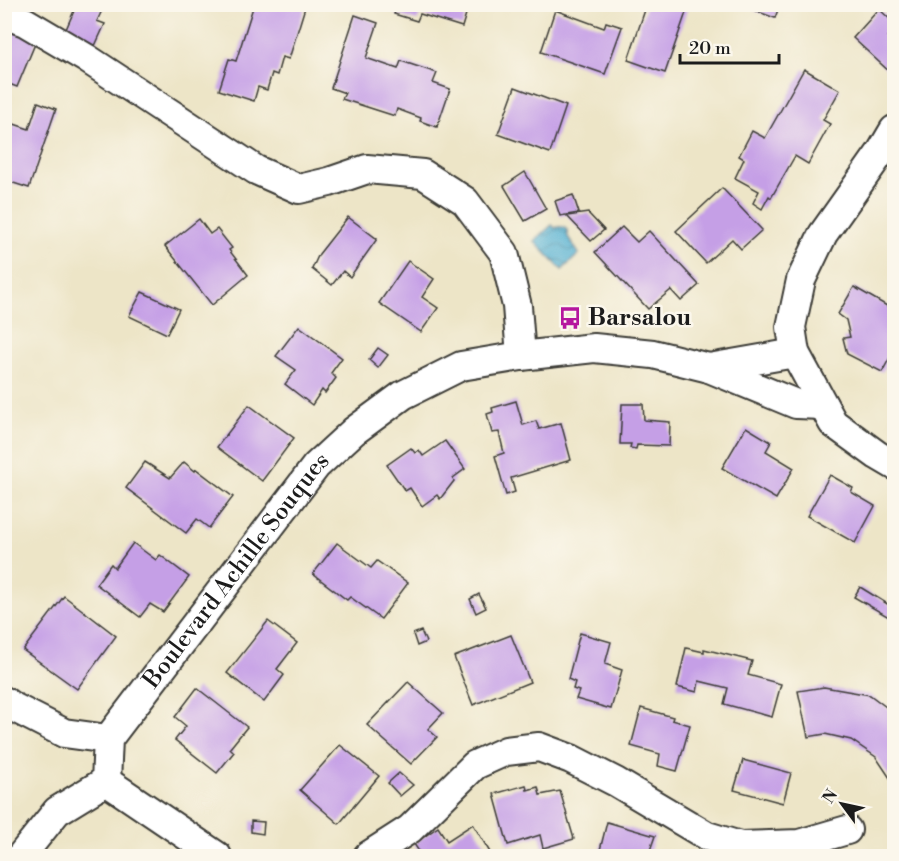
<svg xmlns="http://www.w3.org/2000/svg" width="899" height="861" viewBox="0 0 899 861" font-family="'Libre Bodoni',serif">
<defs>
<pattern id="water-waves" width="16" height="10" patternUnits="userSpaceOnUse" patternTransform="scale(1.5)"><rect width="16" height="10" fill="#54b1d2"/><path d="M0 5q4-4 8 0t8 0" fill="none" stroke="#458faa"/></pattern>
</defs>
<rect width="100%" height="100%" fill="#fbf7ec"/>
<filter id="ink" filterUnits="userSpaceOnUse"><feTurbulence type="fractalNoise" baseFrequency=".0167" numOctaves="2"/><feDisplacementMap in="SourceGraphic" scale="12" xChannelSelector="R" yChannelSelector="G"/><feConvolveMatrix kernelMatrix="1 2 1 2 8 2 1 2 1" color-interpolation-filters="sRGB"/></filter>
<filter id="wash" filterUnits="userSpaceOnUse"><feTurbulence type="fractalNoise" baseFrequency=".008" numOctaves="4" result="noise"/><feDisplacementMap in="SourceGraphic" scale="24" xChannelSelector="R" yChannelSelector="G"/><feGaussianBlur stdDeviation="1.35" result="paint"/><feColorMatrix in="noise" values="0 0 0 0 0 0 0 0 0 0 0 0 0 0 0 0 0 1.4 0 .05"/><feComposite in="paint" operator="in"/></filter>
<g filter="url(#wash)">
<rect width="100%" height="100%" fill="#ede5c7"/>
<path fill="url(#water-waves)" stroke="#386677" stroke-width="1.5" d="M552,225L555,228C560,226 563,226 567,230L568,237L579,254L562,270L534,241Z"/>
<g id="blocks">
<g fill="#c59fe6">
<path d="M77,4H105L97,21L105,24L94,48L64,34Z"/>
<path d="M254,4H306L289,59L282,57L277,75L272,73L267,90L258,87L254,101L219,90L229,59L236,61Z"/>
<path d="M397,4H469L462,27L420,14L417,21L394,14Z"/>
<path d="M647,4H689L665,73L628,60Z"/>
<path d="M737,4H780L775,18Z"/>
<path d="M879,9L894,23V30L888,37L894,43V71L892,74L853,38Z"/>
<path d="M555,10L604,28L606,22L622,27L605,74L541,52Z"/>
<path d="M355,15L378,23L366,58L398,69L401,61L437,73L433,83L450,89L437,127L420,121L421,118L397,109L395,116L342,99L345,93L331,88Z"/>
<path d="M4,22L37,39L17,87L4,82Z"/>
<path d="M804,69L840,90L823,120L830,124L808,164L795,156L771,198L769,196L762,209L753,203L759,191L735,178L744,159L739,156L752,131L765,138Z"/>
<path d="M515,87L566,106L550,153L498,134Z"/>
<path d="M38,102L56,109L29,188L4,180V141L11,123L29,129Z"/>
<path d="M525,172L546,209L525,221L504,186Z"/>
<path d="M722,188L762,230L741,249L732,239L706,263L676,231Z"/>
<path d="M573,195L579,213L560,216L555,201Z"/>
<path d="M588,213L604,230L591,241L567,216Z"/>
<path d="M348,217L377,239L350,277L343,271L332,285L312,269L319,254Z"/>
<path d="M199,219L210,234L217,229L232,248L229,250L248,275L212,305L165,246Z"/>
<path d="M622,227L637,242L649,231L699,285L681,301L671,290L648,309L595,252Z"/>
<path d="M408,261L434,279L422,297L438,308L421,332L379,303Z"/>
<path d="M854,287L894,310V330L891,336L894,338V350L882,372L847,354L843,338L850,337L846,320L838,314Z"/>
<path d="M142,292L179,309L167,334L129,316Z"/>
<path d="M299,326L342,358L331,373L336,378L325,393L322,390L312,405L285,384L296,370L276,356Z"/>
<path d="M378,348L388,355L378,368L369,360Z"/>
<path d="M516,401L523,425L536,421L539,429L561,423L571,460L511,478L515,492L506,495L495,456L504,453L499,432L492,433L487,414L493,412L492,408Z"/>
<path d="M622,404H643L644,420L670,422L669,446L637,445L636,449L630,448L631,444H620Z"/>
<path d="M249,405L294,438L262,481L217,447Z"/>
<path d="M746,427L771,442L766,451L794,468L776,499L722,468Z"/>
<path d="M445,441L465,469L453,478L454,481L440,499L437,495L422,506L410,488L405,491L387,465L411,448L415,453L419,450L423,456Z"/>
<path d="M145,462L170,478L184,462L195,471L196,469L233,497L209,528L197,519L186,533L126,488Z"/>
<path d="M830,475L853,488L851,492L875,506L855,543L807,516Z"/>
<path d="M133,543L156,560L160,555L189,577L163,612L150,604L140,617L96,584L111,564L115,568Z"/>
<path d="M337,543L371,568L377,561L408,583L381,619L350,597L347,600L313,574Z"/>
<path d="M860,587L894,608V620L854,597Z"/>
<path d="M479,594L486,608L476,613L470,599Z"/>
<path d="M64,596L116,636L77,689L23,650Z"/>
<path d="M268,621L297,643L277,669L284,675L264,702L227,673Z"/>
<path d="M421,631L426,642L417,646L413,634Z"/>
<path d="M580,633L611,642L605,664L622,670L611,709L576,699L579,691L573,689L575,682L568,679Z"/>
<path d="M511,635L530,682L473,705L454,657Z"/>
<path d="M686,648L704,652V649L752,661L748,675L781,684L772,717L724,704L728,688L699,681L697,692L677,687Z"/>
<path d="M408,682L443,713L428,729L437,737L411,764L367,725Z"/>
<path d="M824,687L870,695L894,713V784L876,757L851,740L825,734L808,737L798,691Z"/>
<path d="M197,688L247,727L230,748L234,752L217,773L175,740L186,726L175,717Z"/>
<path d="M641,708L673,717L672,720L690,725L677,771L658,766L660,754L631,746Z"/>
<path d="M340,745L379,776L339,824L300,790Z"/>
<path d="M743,760L791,773L783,803L734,790Z"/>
<path d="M399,773L413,785L400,796L388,783Z"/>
<path d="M526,785L527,790L538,787L540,795L560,791L574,839L543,848L540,835L508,845L494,794Z"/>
<path d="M251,821L264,822L263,834L251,832Z"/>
<path d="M607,822L655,836L648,856H609L599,854Z"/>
<path d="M473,824L491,854L487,856H422L414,844L438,827L447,841Z"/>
</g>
</g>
</g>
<g filter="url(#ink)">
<use href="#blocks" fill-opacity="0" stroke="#3b3a36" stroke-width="1.5"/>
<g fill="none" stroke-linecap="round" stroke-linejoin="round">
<g stroke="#3b3a36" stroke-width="32">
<g id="street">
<path d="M4,14L25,22L86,58L256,170L299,189L329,182L367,169L423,174L465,201L504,253L517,306L521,356"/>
<path d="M894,130L881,152L823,234L801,280L791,327L795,353L833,423L877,455L894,465"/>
<path d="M709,368L795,353"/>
<path d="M4,701L11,706L64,733L108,739"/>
<path d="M106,781L217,856"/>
<path id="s1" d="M21,856L57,811L106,781L108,739L316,466L354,431L403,395L461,366L521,356L594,348L653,354L709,368L796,404L823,405"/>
<path d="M368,856L410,829L475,765L506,751L539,747L571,759L616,782L707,836L740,846L799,844L847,830"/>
</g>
</g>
<use href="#street" stroke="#fff" stroke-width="28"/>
</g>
</g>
<defs>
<g id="bus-bare" transform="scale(1.8)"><path d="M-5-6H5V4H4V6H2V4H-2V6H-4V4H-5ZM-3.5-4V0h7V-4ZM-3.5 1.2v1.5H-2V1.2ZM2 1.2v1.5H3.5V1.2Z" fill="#b5179e" stroke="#fbf7ec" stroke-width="2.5" paint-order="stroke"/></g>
</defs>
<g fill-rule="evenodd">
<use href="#bus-bare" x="570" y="318"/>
</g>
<g text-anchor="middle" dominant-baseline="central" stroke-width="5" stroke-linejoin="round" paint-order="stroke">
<g font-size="24" font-weight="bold" fill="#1c1c1c" stroke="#fbf7ec" text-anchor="start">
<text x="588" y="318">Barsalou</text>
</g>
<g font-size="24" fill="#1c1c1c" stroke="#fbf7ec">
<text stroke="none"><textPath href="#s1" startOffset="369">Boulevard Achille Souques</textPath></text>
</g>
</g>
<rect width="899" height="861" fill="none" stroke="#fbf7ec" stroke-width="24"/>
<g transform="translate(842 804) rotate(303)" stroke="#fbf7ec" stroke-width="4.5" paint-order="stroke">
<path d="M0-4.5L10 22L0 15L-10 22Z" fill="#1c1c1c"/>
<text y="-9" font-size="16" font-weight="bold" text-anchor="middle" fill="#1c1c1c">N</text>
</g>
<path d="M680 54v9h99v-9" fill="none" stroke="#1c1c1c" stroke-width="3"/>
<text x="689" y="54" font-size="18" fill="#1c1c1c" stroke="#fbf7ec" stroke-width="4.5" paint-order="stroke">20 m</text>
</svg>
